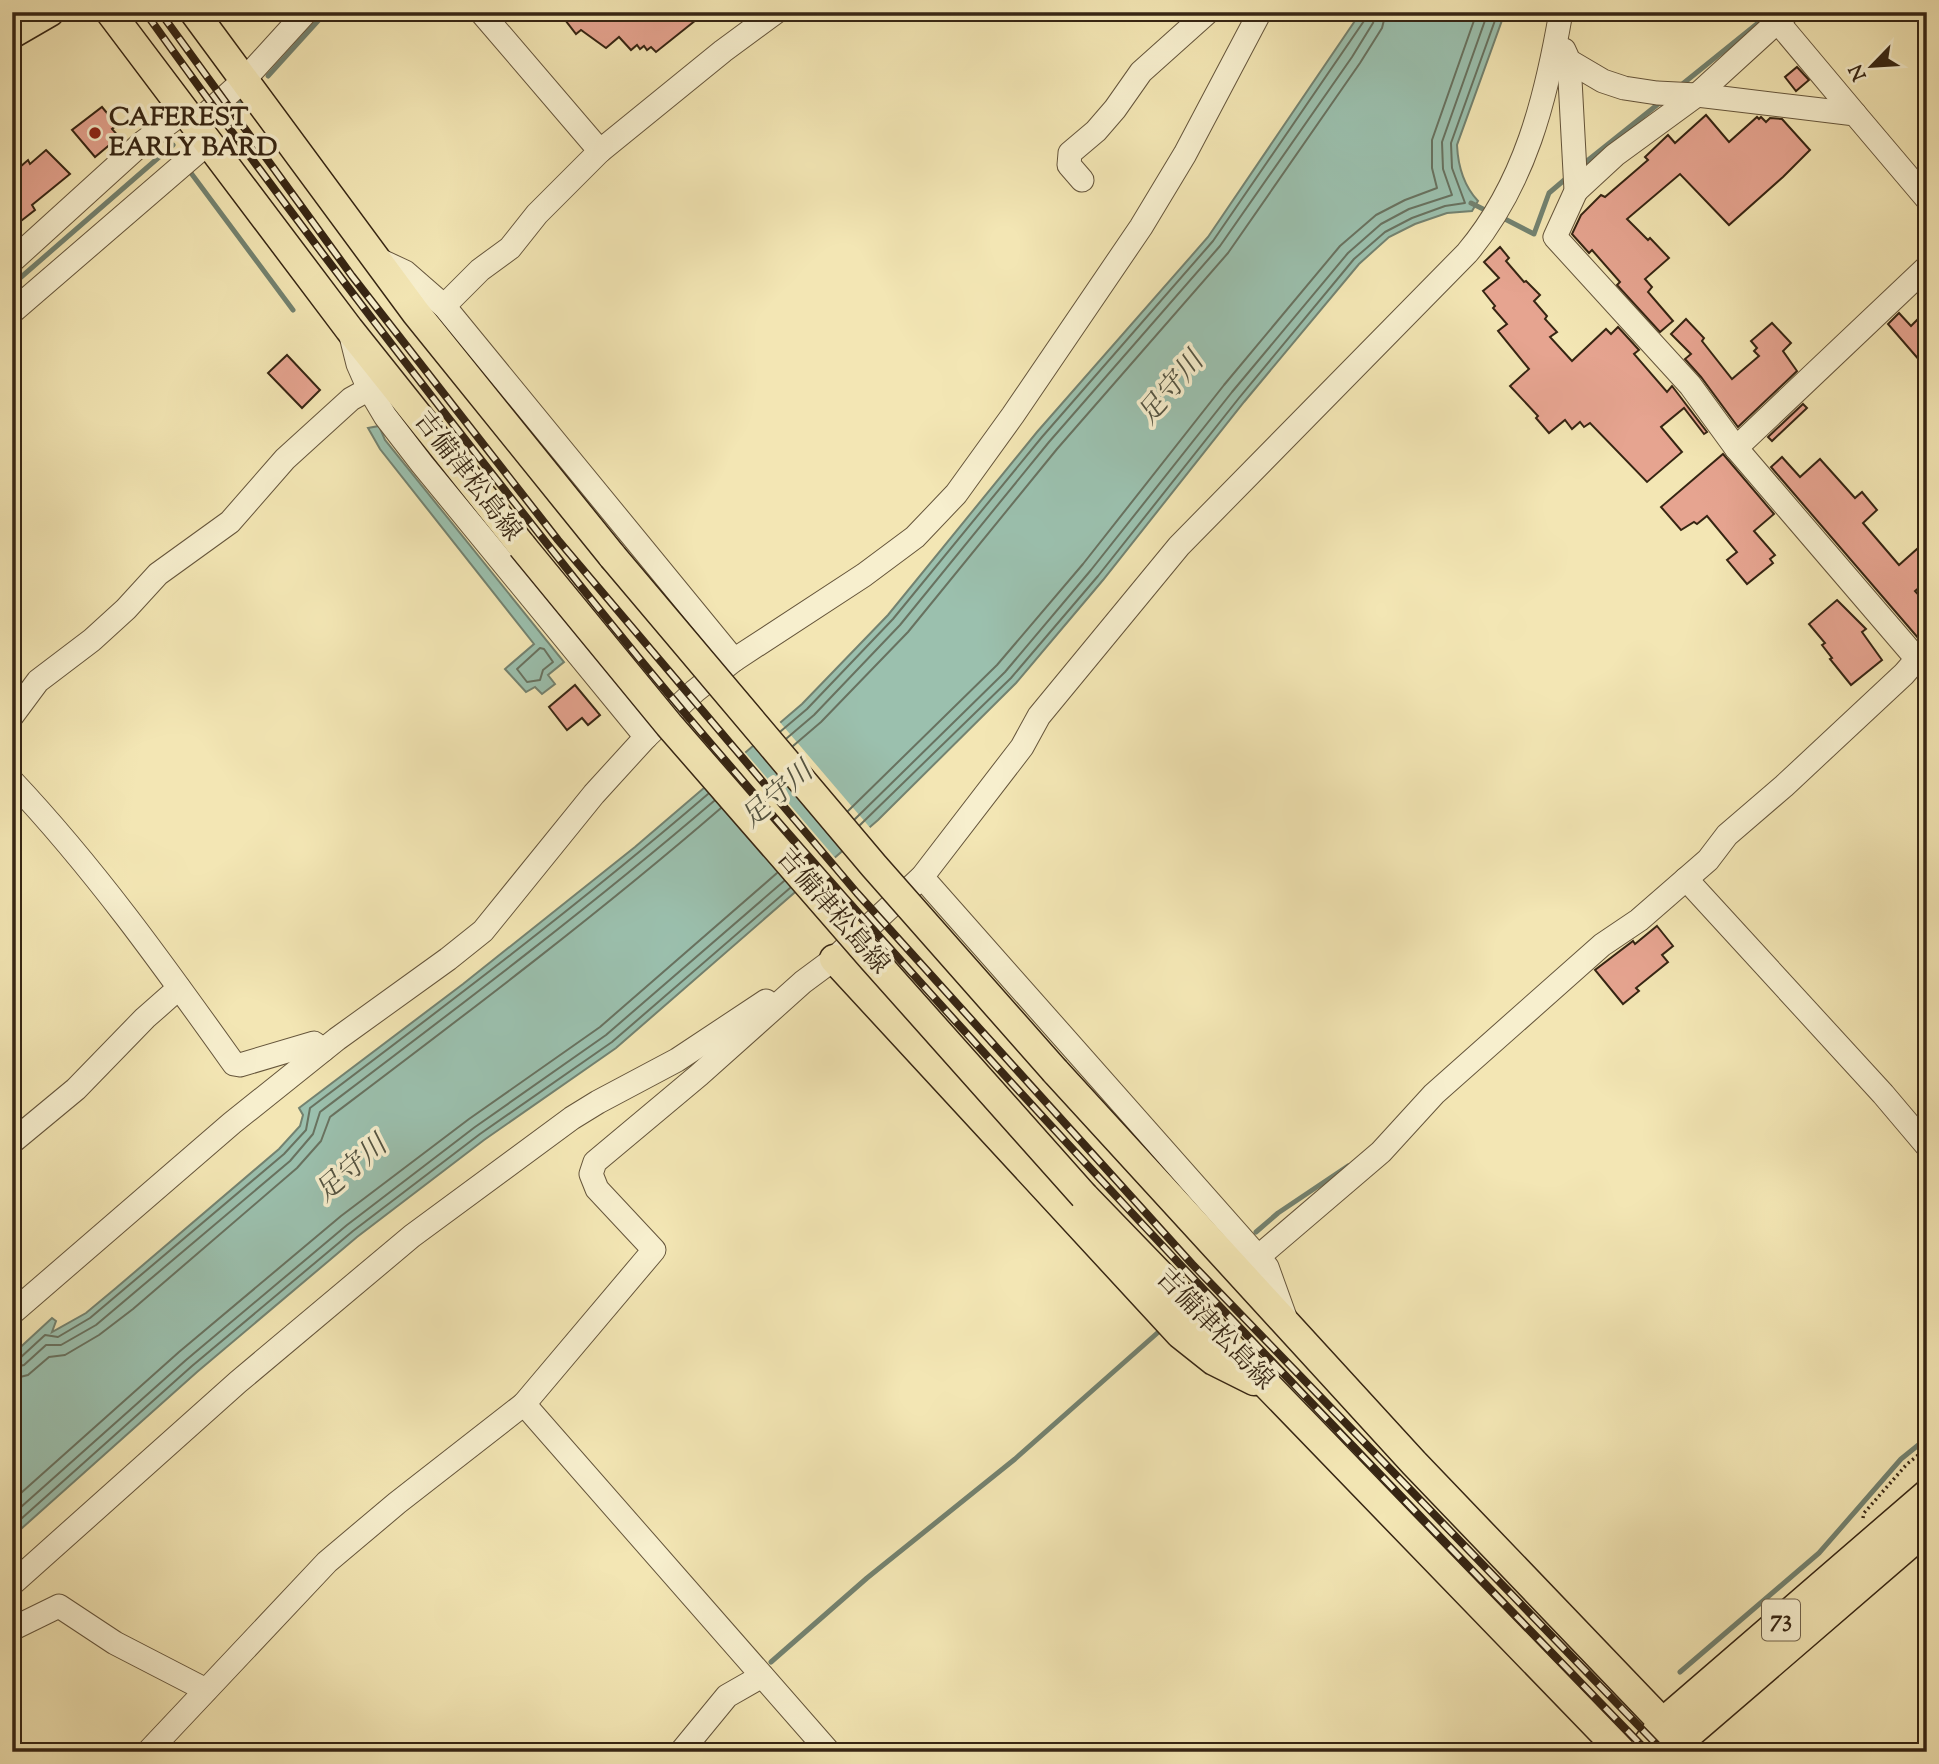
<svg xmlns="http://www.w3.org/2000/svg" width="1939" height="1764" viewBox="0 0 1939 1764" font-family="'Sorts Mill Goudy','Noto Serif JP',serif">
<rect width="100%" height="100%" fill="#f3e6b4"/>
<filter id="stains"><feTurbulence type="fractalNoise" baseFrequency=".00286" numOctaves="4"/><feColorMatrix values="0 0 0 0 .2 0 0 0 0 .09 0 0 0 0 .02 0 0 0 .5 -.17"/></filter>
<radialGradient id="worn" r=".72"><stop offset=".6" stop-color="#630" stop-opacity="0"/><stop offset="1" stop-color="#630" stop-opacity=".3"/></radialGradient>
<g fill="#9bc0ae" stroke="#738270" stroke-width="2">
<path d="M1361,12H1505L1457,145C1458,166 1463,185 1478,201L1472,211L1447,213L1415,224L1389,237L1359,264L1244,402L1103,580L1016,683L878,820L616,1048L484,1140L357,1237L197,1372L12,1537V1355L52,1318L56,1321L52,1332L86,1313L116,1288L279,1149L300,1126L303,1115L299,1108L463,984L635,847L802,704L888,615L1037,432L1208,237Z"/>
<path d="M379,426L385,440L564,662L548,675L555,684L542,694L535,687L526,692L505,669L534,644L380,449L368,428Z"/>
</g>
<g fill="#f3e6b4">
<path d="M778,720L872,830L847,851L754,741Z"/>
<path d="M743,750L837,860L818,877L724,766Z"/>
</g>
<g fill="none" stroke-linecap="round" stroke-linejoin="round">
<g stroke="#687260" stroke-width="2">
<path d="M540,648L544,649L553,662L543,670L540,680L527,682L517,669Z"/>
<path d="M781,731L807,709L893,619L1042,437L1213,241L1366,18L1367,12"/>
<path d="M787,738L814,715L900,625L1049,442L1220,246L1352,57L1373,23L1376,12"/>
<path d="M793,746L821,722L908,632L1057,449L1228,253L1360,63L1382,28L1386,12"/>
<path d="M848,811L997,665L1083,564L1224,385L1340,246L1376,215L1405,200L1437,188L1432,168V140L1477,12"/>
<path d="M855,819L1005,672L1091,570L1232,392L1348,253L1381,224L1409,209L1452,195L1443,169L1442,142L1488,12"/>
<path d="M860,825L1011,678L1098,576L1239,398L1354,259L1385,232L1412,218L1445,206L1465,203L1452,168L1451,143L1498,12"/>
<path d="M12,1359L20,1358L45,1335L58,1337L90,1318L284,1154L306,1130L310,1108C445,1006 580,904 708,794"/>
<path d="M12,1368L24,1365L46,1345H61L96,1325L290,1161L313,1134L320,1112C453,1011 587,910 714,801"/>
<path d="M12,1379L28,1375L49,1357L65,1355L99,1335L133,1309L297,1168L321,1141L330,1117C462,1017 595,917 721,808"/>
<path d="M12,1501L179,1352L341,1216L469,1119L600,1027L777,873"/>
<path d="M12,1515L186,1360L347,1225L475,1127L606,1035L784,881"/>
<path d="M12,1527L192,1366L353,1231L480,1134L612,1042L790,888"/>
</g>
<g stroke="#738270" stroke-width="5">
<path d="M268,76L326,12"/>
<path d="M1680,86L1768,15"/>
<path d="M217,123L243,100"/>
<path d="M1582,165L1662,101"/>
<path d="M188,169L293,310"/>
<path d="M1471,203L1487,211"/>
<path d="M1503,218L1534,234L1549,193L1569,176"/>
<path d="M12,285L173,145"/>
<path d="M1256,1232L1278,1213L1348,1166"/>
<path d="M771,1662L867,1578L1015,1459L1163,1328"/>
<path d="M1680,1672L1819,1553L1901,1459L1927,1438"/>
</g>
</g>
<g fill="#e6a490" stroke="#362513" stroke-width="2">
<path d="M559,12H706L656,52L651,47L647,50L644,46L640,49L637,45L631,50L619,37L606,48L581,30L576,34Z"/>
<path d="M1797,67L1809,80L1796,91L1785,77Z"/>
<path d="M102,107L117,125L112,129L119,137L95,157L72,130Z"/>
<path d="M1706,115L1729,142L1757,117L1759,119L1761,117L1766,122L1770,118L1782,119L1810,150L1783,177L1729,225L1680,174L1627,219L1648,240L1650,238L1669,258L1645,279L1652,287L1648,292L1673,321L1660,332L1617,285L1620,282L1592,250L1589,253L1572,234L1581,215L1601,195L1605,197L1648,160L1645,157L1668,135L1675,143Z"/>
<path d="M46,150L70,174L32,205L35,210L12,228V174L28,160L30,164Z"/>
<path d="M1500,247L1509,258L1506,261L1524,282L1526,281L1540,295L1534,301L1547,316L1545,319L1557,332L1550,337L1572,361L1606,329L1611,334L1618,327L1639,350L1634,354L1667,392L1672,386L1707,432L1704,434L1684,408L1661,427L1682,452L1647,482L1590,423L1584,427L1580,422L1572,429L1565,420L1549,433L1536,418L1538,416L1510,386L1529,369L1498,331L1507,324L1493,308L1495,306L1483,291L1499,278L1484,262Z"/>
<path d="M1899,313L1911,326L1919,318L1927,326V369L1888,324Z"/>
<path d="M1686,319L1704,338L1702,341L1732,379L1759,356L1754,351L1757,348L1751,341L1772,323L1791,343L1783,351L1797,371L1738,427L1701,377L1685,359L1691,354L1671,334Z"/>
<path d="M287,355L320,390L302,408L268,373Z"/>
<path d="M1803,404L1807,408L1772,441L1768,437Z"/>
<path d="M1723,454L1774,514L1754,531L1775,555L1770,559L1773,563L1747,584L1727,560L1737,552L1707,516L1697,524L1694,522L1681,530L1661,507Z"/>
<path d="M1782,457L1800,477L1820,459L1855,498L1862,492L1877,510L1863,523L1899,565L1917,549L1927,561V581L1915,591L1927,604V632L1919,639L1771,467Z"/>
<path d="M1837,600L1866,629L1862,632L1882,660L1851,685L1830,659L1832,658L1822,645L1825,643L1809,624Z"/>
<path d="M575,685L600,715L588,725L582,718L567,730L549,707Z"/>
<path d="M1657,926L1673,946L1662,955L1668,962L1636,988L1639,991L1623,1004L1595,970L1633,941L1635,944Z"/>
</g>
<g fill="none" stroke-linecap="round" stroke-linejoin="round">
<g stroke="#65553b" stroke-width="25">
<g id="minor">
<path d="M481,12L600,151L723,51L776,12"/>
<path d="M1777,21L1855,114"/>
<path d="M1564,50L1569,61L1603,81L1624,88L1657,93L1697,95L1855,114L1927,199"/>
<path d="M1569,61L1576,191L1555,237L1690,385L1736,448L1917,659L1927,650"/>
<path d="M195,124L244,80L306,12"/>
<path d="M1082,180L1069,165L1070,153L1096,131L1115,109L1141,72L1208,12"/>
<path d="M1576,191L1615,155L1697,95L1788,12"/>
<path d="M375,258L405,272L444,306L734,660"/>
<path d="M12,261L142,143L185,111"/>
<path d="M444,306L480,270L510,248L537,214L600,151"/>
<path d="M12,312L208,143"/>
<path d="M350,332L358,364L369,389L385,416L422,464L646,737"/>
<path d="M1736,448L1927,267"/>
<path d="M12,716L38,681L92,640L126,609L158,574L230,522L285,459L351,399L369,389"/>
<path d="M12,781C95,869 164,966 234,1064L240,1065L314,1043L323,1050"/>
<path d="M922,877L1267,1267L1285,1317"/>
<path d="M1686,879L1883,1094L1927,1146"/>
<path d="M12,1142L76,1089L145,1018L179,988"/>
<path d="M1258,1257L1381,1152L1434,1094L1602,945L1639,920L1708,860L1727,835L1784,786L1904,674L1917,659"/>
<path d="M12,1313L232,1123L337,1039L448,959L483,931L594,794L646,737L695,691L734,660L864,575L915,537L956,494L1013,415L1141,227L1185,154L1260,12"/>
<path d="M524,1404L829,1752"/>
<path d="M12,1584L238,1382L412,1236L572,1118L598,1102L677,1060L766,1001"/>
<path d="M12,1629L59,1606L115,1643L206,1690"/>
<path d="M148,1752L327,1562L397,1503L524,1404L654,1250L597,1189L591,1174L595,1162L699,1075L803,982L834,959L922,877L1022,747L1039,716L1179,546L1467,253C1525,184 1546,99 1561,12"/>
<path d="M681,1752L727,1696L762,1676"/>
</g>
</g>
<g stroke="#362513" stroke-width="31">
<g id="major">
<path d="M110,12L349,329L522,546"/>
<path d="M194,12L416,313L613,557"/>
<path d="M12,34L50,12"/>
<path d="M834,959L1180,1334L1214,1361L1254,1381"/>
<path d="M1055,1071L1414,1463L1691,1752"/>
<path d="M1084,1196L1622,1752"/>
<path d="M1664,1749L1681,1741L1927,1529"/>
<path d="M1642,1752L1663,1722L1927,1494"/>
</g>
</g>
<path stroke="#362513" stroke-width="3.5" stroke-dasharray="2 3.5" stroke-linecap="butt" d="M1863,1518L1864,1513L1907,1464L1927,1448"/>
<use href="#minor" stroke="#f7efce" stroke-width="23"/>
<use href="#major" stroke="#f3e6b4" stroke-width="28"/>
<g stroke="#362513" stroke-width="8">
<g id="rail">
<path d="M145,12C253,163 364,310 478,456C547,544 616,632 689,718C993,1076 1321,1415 1648,1752"/>
<path d="M160,12L352,276L558,540L857,893L1192,1264L1664,1752"/>
</g>
</g>
<use href="#rail" stroke="#f7efce" stroke-width="5" stroke-dasharray="16" stroke-linecap="butt"/>
<g stroke="#362513" stroke-width="31" stroke-linecap="butt">
<g id="major-bridge">
<path d="M522,546L669,725L872,958L1084,1196"/>
<path d="M613,557L874,866L1055,1071"/>
</g>
</g>
<use href="#major-bridge" stroke="#f3e6b4" stroke-width="28"/>
</g>
<circle fill="#8f2418" stroke="#f7efce" stroke-width="2.5" cx="95" cy="133" r="7"/>
<g text-anchor="middle" dominant-baseline="central" stroke-width="7" stroke-linejoin="round" paint-order="stroke">
<rect fill="#f7efce" stroke="#70624b" stroke-width="2" x="1762" y="1599.5" width="38" height="41" rx="5"/>
<g font-size="24" font-weight="bold" fill="#362513">
<text x="1781" y="1620">73</text>
</g>
<g font-size="26" font-weight="bold" fill="#362513" stroke="#f7efce" text-anchor="start">
<text x="109" y="118">CAFEREST<tspan x="109" dy="30">EARLY BARD</tspan></text>
</g>
<g font-size="26" fill="#362513" stroke="#f7efce">
<text transform="translate(467 477) rotate(52)">吉備津松島線</text>
<text transform="translate(832 912) rotate(49)">吉備津松島線</text>
<text transform="translate(1214 1330) rotate(46)">吉備津松島線</text>
</g>
<g font-size="28" font-style="italic" fill="#545442" stroke="#f7efce">
<text transform="translate(1172 389) rotate(-50)">足守川</text>
<text transform="translate(778 796) rotate(-41)">足守川</text>
<text transform="translate(352 1170) rotate(-41)">足守川</text>
</g>
</g>
<rect width="1939" height="1764" fill="none" stroke="#f3e6b4" stroke-width="42"/>
<rect x="14" y="14" width="1911" height="1736" fill="none" stroke="#362513" stroke-width="3.5"/>
<rect x="21" y="21" width="1897" height="1722" fill="none" stroke="#362513" stroke-width="2"/>
<g transform="translate(1872 66) rotate(245)" stroke="#f7efce" stroke-width="5" paint-order="stroke">
<path d="M0-5L12 26L0 18L-12 26Z" fill="#362513"/>
<text y="-10" font-size="19" font-weight="bold" text-anchor="middle" fill="#362513">N</text>
</g>
<rect width="100%" height="100%" filter="url(#stains)"/>
<rect width="100%" height="100%" fill="url(#worn)"/>
</svg>
